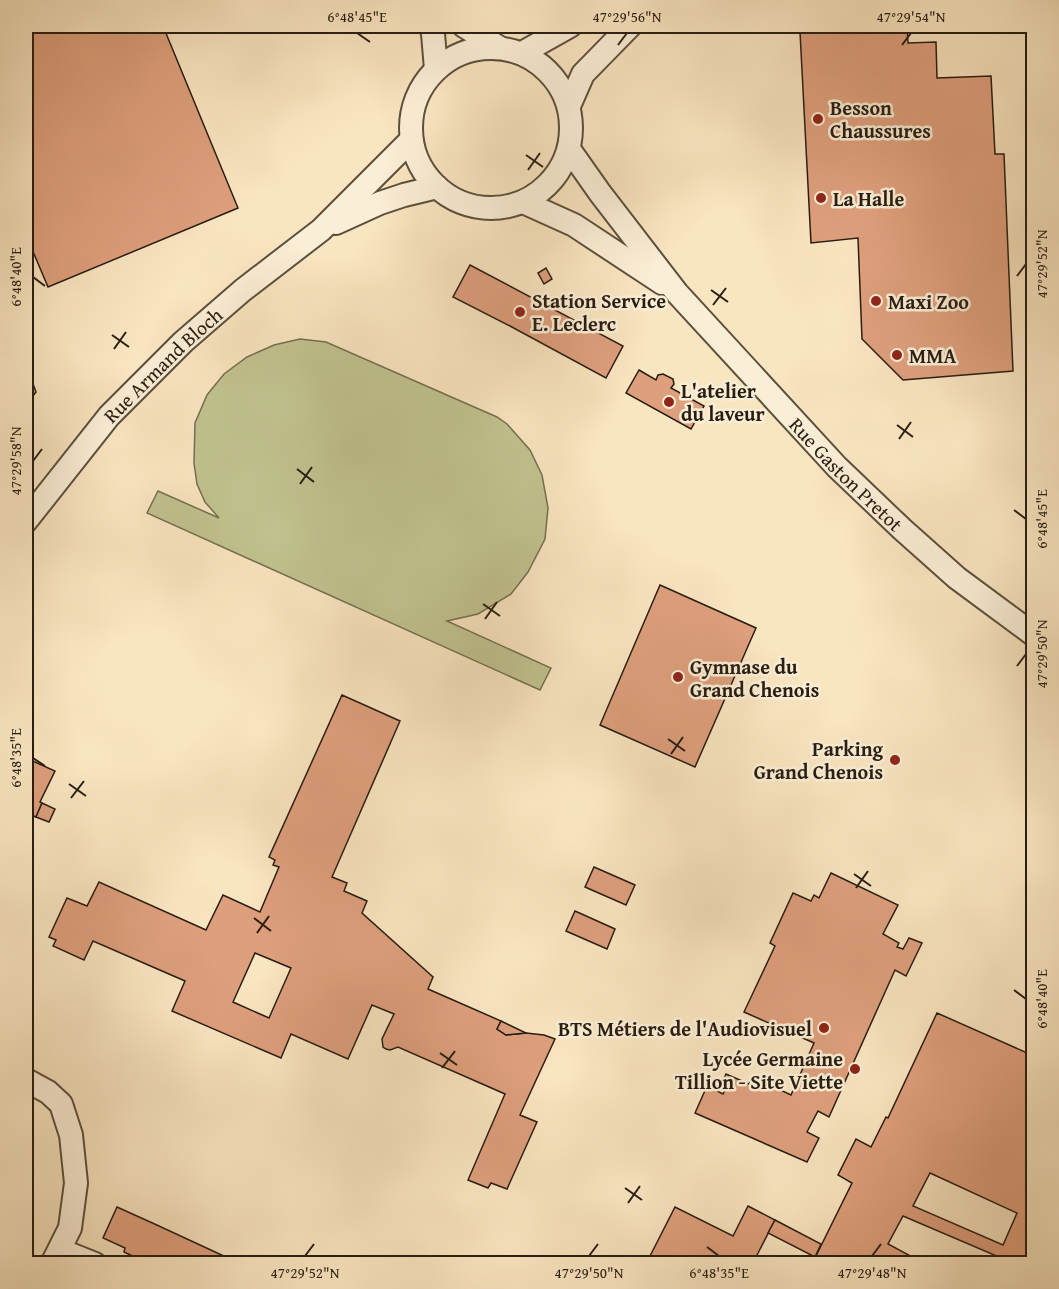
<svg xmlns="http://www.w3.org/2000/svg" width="1059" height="1289" viewBox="0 0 1059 1289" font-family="'Gentium Book Plus',serif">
<rect width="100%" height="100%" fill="#f9e5c0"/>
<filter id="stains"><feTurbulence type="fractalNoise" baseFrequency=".00333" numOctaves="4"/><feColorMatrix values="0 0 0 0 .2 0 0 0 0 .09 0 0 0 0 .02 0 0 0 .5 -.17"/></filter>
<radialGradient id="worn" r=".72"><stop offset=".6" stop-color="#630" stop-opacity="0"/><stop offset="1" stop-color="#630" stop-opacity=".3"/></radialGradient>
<path fill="#c1c390" stroke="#747050" stroke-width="1.5" d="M300,339L326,342L497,417L507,424L530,450L542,475L548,508L545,539L528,572L511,594L478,614L447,621L551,668L540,690L147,513L158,491L219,518L205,502L197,484L194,463L195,423L207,395L224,374L247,357L274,345Z"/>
<g fill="#de9f7c" stroke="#281d11" stroke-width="1.5" fill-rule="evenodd">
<path d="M26,26H163L238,208L48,287L26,235Z"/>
<path d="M805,26H907L908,43L936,42L937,78L991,76L995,154H1004L1013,371L903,380L862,339L858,238L811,243L800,32Z"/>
<path d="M470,265L623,346L606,378L510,326L453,297Z"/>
<path d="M546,268L552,279L544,284L538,273Z"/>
<path d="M26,364L36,392L26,405Z"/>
<path d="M639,370L656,380L658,375L663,374L673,379L674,384L671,388L704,406L691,429L626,393Z"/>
<path d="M660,585L756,628L695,767L600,725Z"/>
<path d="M342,695L400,721L332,877L347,883L344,891L367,901L362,913L433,977L428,989L501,1021L497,1029L506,1035L526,1033L544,1035L555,1039L520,1115L537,1122L507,1189L491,1183L488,1188L468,1180L505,1094L398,1047L390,1050L386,1049L383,1047L382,1039L394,1014L372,1005L348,1059L291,1034L281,1058L172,1011L185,981L93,941L84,960L53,946L56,940L49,937L67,898L87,906L99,882L206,930L223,895L260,912L279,867L273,865L275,860L269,857ZM255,953L291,968L269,1018L233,1002Z"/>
<path d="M26,758L55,771L40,802L42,803L36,817L34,816L26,835Z"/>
<path d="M42,803L55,809L49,822L36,817Z"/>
<path d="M594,867L635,885L626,905L585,887Z"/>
<path d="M831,873L898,905L883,934L899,943L897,947L903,949L909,938L922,943L906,976L895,970L829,1117L818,1111L807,1132L819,1138L807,1162L695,1113L707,1086L723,1094L726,1088L721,1086L726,1074L749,1084L753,1077L791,1095L814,1043L744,1012L775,946L770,943L793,893L811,901L814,895L819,898Z"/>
<path d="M575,911L615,929L607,949L566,931Z"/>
<path d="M937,1013L1034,1056V1264H1006V1260L903,1216L888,1244L918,1260L912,1264H812L852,1183L838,1175L856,1139L871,1147L886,1117L888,1118ZM930,1173L1017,1213L1003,1245L913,1206Z"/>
<path d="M501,1021L526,1033L506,1035L497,1029Z"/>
<path d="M748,1206L775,1220L755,1259L750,1256L746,1264H646L675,1207L733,1236Z"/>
<path d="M117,1207L159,1226L241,1264H158L141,1256L139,1259L124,1252L125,1248L103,1238Z"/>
<path d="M775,1220L821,1244L815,1257L768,1233Z"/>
</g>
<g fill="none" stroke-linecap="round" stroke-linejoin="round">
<g stroke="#5c4f3d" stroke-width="26">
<g id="street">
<path d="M431,26L433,34L436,69"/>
<path d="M464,26L500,48"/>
<circle cx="491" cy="128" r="80"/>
<path d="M522,53L570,26"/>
<path d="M569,106L583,74L630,26"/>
<path id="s1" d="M569,149L600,193L677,293L837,467L902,529L957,578L1034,635"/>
<path d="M523,202L574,225L662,283"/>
<path d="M336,223L380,203L404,195L437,187"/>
<path id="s2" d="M26,521L109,416L183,342L243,290L321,230L411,140"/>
<path d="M26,1080L48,1092L61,1104L71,1135L76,1183L70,1228L52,1264"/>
<path d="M60,1250L95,1264"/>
</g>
</g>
<use href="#street" stroke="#fbeed6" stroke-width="22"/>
</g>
<path fill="none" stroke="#281d11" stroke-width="2" d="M357,33L370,42M618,45L627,33M902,45L911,33M526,155L543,167M528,170L540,153M1017,276L1026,264M33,277L45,286M711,290L728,302M713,305L726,288M112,335L129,347M114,349L126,332M897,425L913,437M899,439L911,422M33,461L42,449M297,469L314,482M300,484L312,467M1014,510L1026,519M483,604L500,616M485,619L497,602M1017,666L1026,654M668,739L685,751M671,754L683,737M33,758L45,766M69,784L86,796M71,798L84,781M854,874L871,886M856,888L868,871M254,918L271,931M257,933L269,916M1014,990L1026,999M440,1053L457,1065M442,1068L455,1051M625,1188L642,1200M628,1203L640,1186M707,1247L719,1256M305,1256L314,1244M589,1256L598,1244M872,1256L881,1244"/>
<g fill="#8f2418" stroke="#fbeed6" stroke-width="2">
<circle cx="818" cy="119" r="6"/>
<circle cx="821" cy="198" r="6"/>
<circle cx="876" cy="301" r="6"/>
<circle cx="520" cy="312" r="6"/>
<circle cx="897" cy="355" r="6"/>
<circle cx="669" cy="402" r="6"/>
<circle cx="678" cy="677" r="6"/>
<circle cx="895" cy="760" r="6"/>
<circle cx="824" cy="1028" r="6"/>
<circle cx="855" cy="1069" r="6"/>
</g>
<g text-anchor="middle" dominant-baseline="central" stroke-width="5" stroke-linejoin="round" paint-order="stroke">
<g font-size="20" font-weight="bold" fill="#281d11" stroke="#fbeed6" text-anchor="start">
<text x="830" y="107">Besson<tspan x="830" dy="23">Chaussures</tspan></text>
<text x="833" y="198">La Halle</text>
<text x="532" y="300">Station Service<tspan x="532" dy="23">E. Leclerc</tspan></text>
<text x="888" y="301">Maxi Zoo</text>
<text x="909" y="355">MMA</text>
<text x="681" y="390">L'atelier<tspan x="681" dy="23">du laveur</tspan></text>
<text x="690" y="666">Gymnase du<tspan x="690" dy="23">Grand Chenois</tspan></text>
<text x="883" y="748" text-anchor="end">Parking<tspan x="883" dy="23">Grand Chenois</tspan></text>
<text x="812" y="1028" text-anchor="end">BTS Métiers de l'Audiovisuel</text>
<text x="843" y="1058" text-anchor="end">Lycée Germaine<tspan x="843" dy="23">Tillion - Site Viette</tspan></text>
</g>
<g font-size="20" fill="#281d11" stroke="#fbeed6">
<text stroke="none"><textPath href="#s2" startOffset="208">Rue Armand Bloch</textPath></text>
<text stroke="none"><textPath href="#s1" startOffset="428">Rue Gaston Pretot</textPath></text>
</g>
</g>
<rect width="1059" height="1289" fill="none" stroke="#f9e5c0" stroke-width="66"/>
<rect x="33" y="33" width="993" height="1223" fill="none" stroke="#281d11" stroke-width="2"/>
<g font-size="15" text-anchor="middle" fill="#281d11">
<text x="357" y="22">6°48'45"E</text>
<text x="627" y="22">47°29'56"N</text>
<text x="911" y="22">47°29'54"N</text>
<text transform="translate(1042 264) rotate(-90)" y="5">47°29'52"N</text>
<text transform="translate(16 277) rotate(-90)" y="5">6°48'40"E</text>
<text transform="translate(16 461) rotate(-90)" y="5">47°29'58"N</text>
<text transform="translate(1042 519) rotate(-90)" y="5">6°48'45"E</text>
<text transform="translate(1042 654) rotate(-90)" y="5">47°29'50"N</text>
<text transform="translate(16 758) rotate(-90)" y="5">6°48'35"E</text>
<text transform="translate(1042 999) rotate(-90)" y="5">6°48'40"E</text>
<text x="305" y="1278">47°29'52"N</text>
<text x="589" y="1278">47°29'50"N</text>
<text x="719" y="1278">6°48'35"E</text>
<text x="872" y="1278">47°29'48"N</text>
</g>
<rect width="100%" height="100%" filter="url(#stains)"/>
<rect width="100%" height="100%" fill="url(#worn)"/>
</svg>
